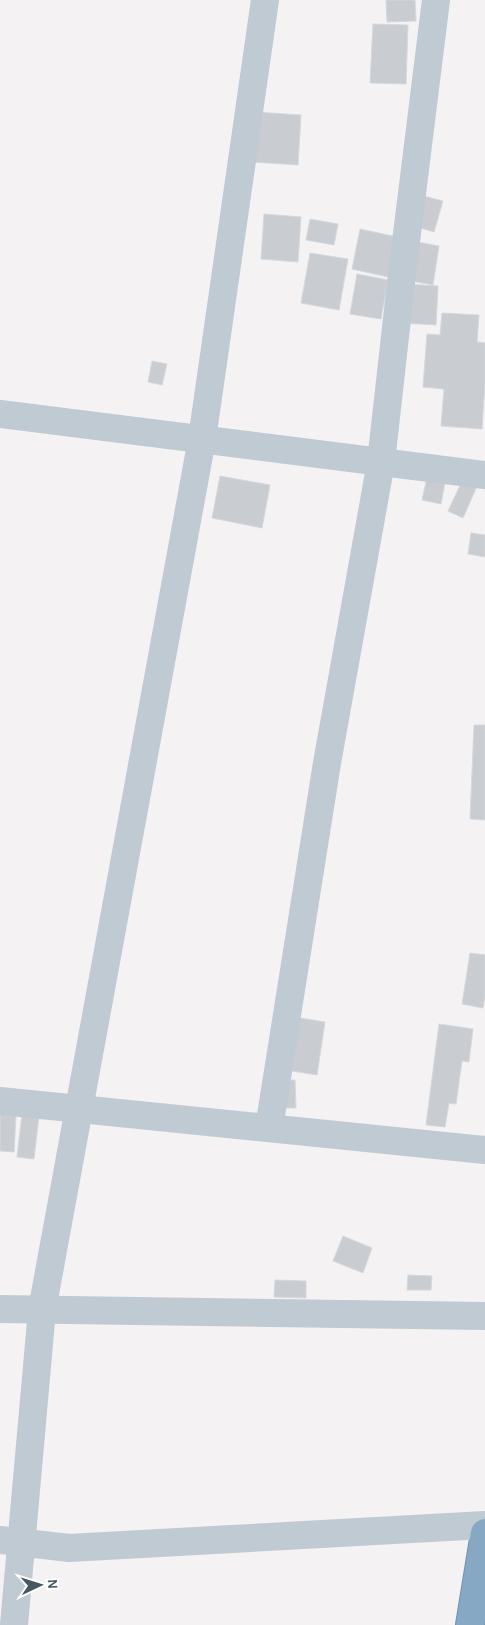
<svg xmlns="http://www.w3.org/2000/svg" width="485" height="1625" viewBox="0 0 485 1625" font-family="'Alegreya Sans',sans-serif">
<rect width="100%" height="100%" fill="#f4f2f2"/>
<g fill="#c9cdd2" stroke="#d5d8de">
<path d="M386,0H415L416,21L387,22Z"/>
<path d="M373,24L408,25L406,84L370,83Z"/>
<path d="M255,112L301,115L298,165L252,162Z"/>
<path d="M416,194L443,201L434,232L407,224Z"/>
<path d="M264,214L301,217L298,262L261,259Z"/>
<path d="M310,219L338,224L334,245L306,240Z"/>
<path d="M360,229L397,237L388,277L352,269Z"/>
<path d="M412,241L439,246L433,285L406,280Z"/>
<path d="M310,253L348,259L339,310L301,303Z"/>
<path d="M357,274L388,280L381,319L350,314Z"/>
<path d="M404,284L438,286L436,325L401,323Z"/>
<path d="M442,313L479,315L477,342L485,343V383L482,429L441,426L444,389L423,387L427,334L440,335Z"/>
<path d="M152,361L167,364L162,385L148,382Z"/>
<path d="M428,473L446,477L441,504L422,500Z"/>
<path d="M220,476L270,485L262,528L212,518Z"/>
<path d="M464,477L478,484L463,518L448,511Z"/>
<path d="M471,533L485,535V557L468,554Z"/>
<path d="M474,725H485V820L470,819Z"/>
<path d="M470,953L485,955V997L483,1008L462,1004Z"/>
<path d="M294,1017L325,1022L317,1075L286,1070Z"/>
<path d="M439,1024L473,1029L469,1062L462,1061L456,1104L449,1103L445,1127L426,1125Z"/>
<path d="M284,1080H295L296,1108H286Z"/>
<path d="M0,1114L16,1115L14,1152L0,1151Z"/>
<path d="M22,1114L39,1116L34,1159L17,1157Z"/>
<path d="M343,1236L372,1248L363,1273L333,1261Z"/>
<path d="M408,1275L432,1276L431,1290H407Z"/>
<path d="M275,1280L306,1281V1298L274,1297Z"/>
</g>
<g fill="none" stroke-linecap="round" stroke-linejoin="round">
<g stroke="#7193b0" stroke-width="30">
<path id="highway" d="M470,1625L485,1533"/>
</g>
<g stroke="#bfcad2" stroke-width="28">
<path d="M0,414L485,475"/>
<path d="M0,1101L485,1150"/>
<path d="M269,1128L327,763L381,462L402,274L436,0"/>
<path d="M0,1309L485,1316"/>
<path d="M0,1540L69,1548L485,1525"/>
<path d="M14,1625L42,1310L202,439L265,0"/>
</g>
<use href="#highway" stroke="#86a8c4" stroke-width="28"/>
</g>
<g transform="translate(40 1585) rotate(86)" stroke="#ffffff" stroke-width="4" paint-order="stroke">
<path d="M0-4L9 19L0 12L-9 19Z" fill="#485761"/>
<text y="-8" font-size="14" font-weight="bold" text-anchor="middle" fill="#485761">N</text>
</g>
</svg>
